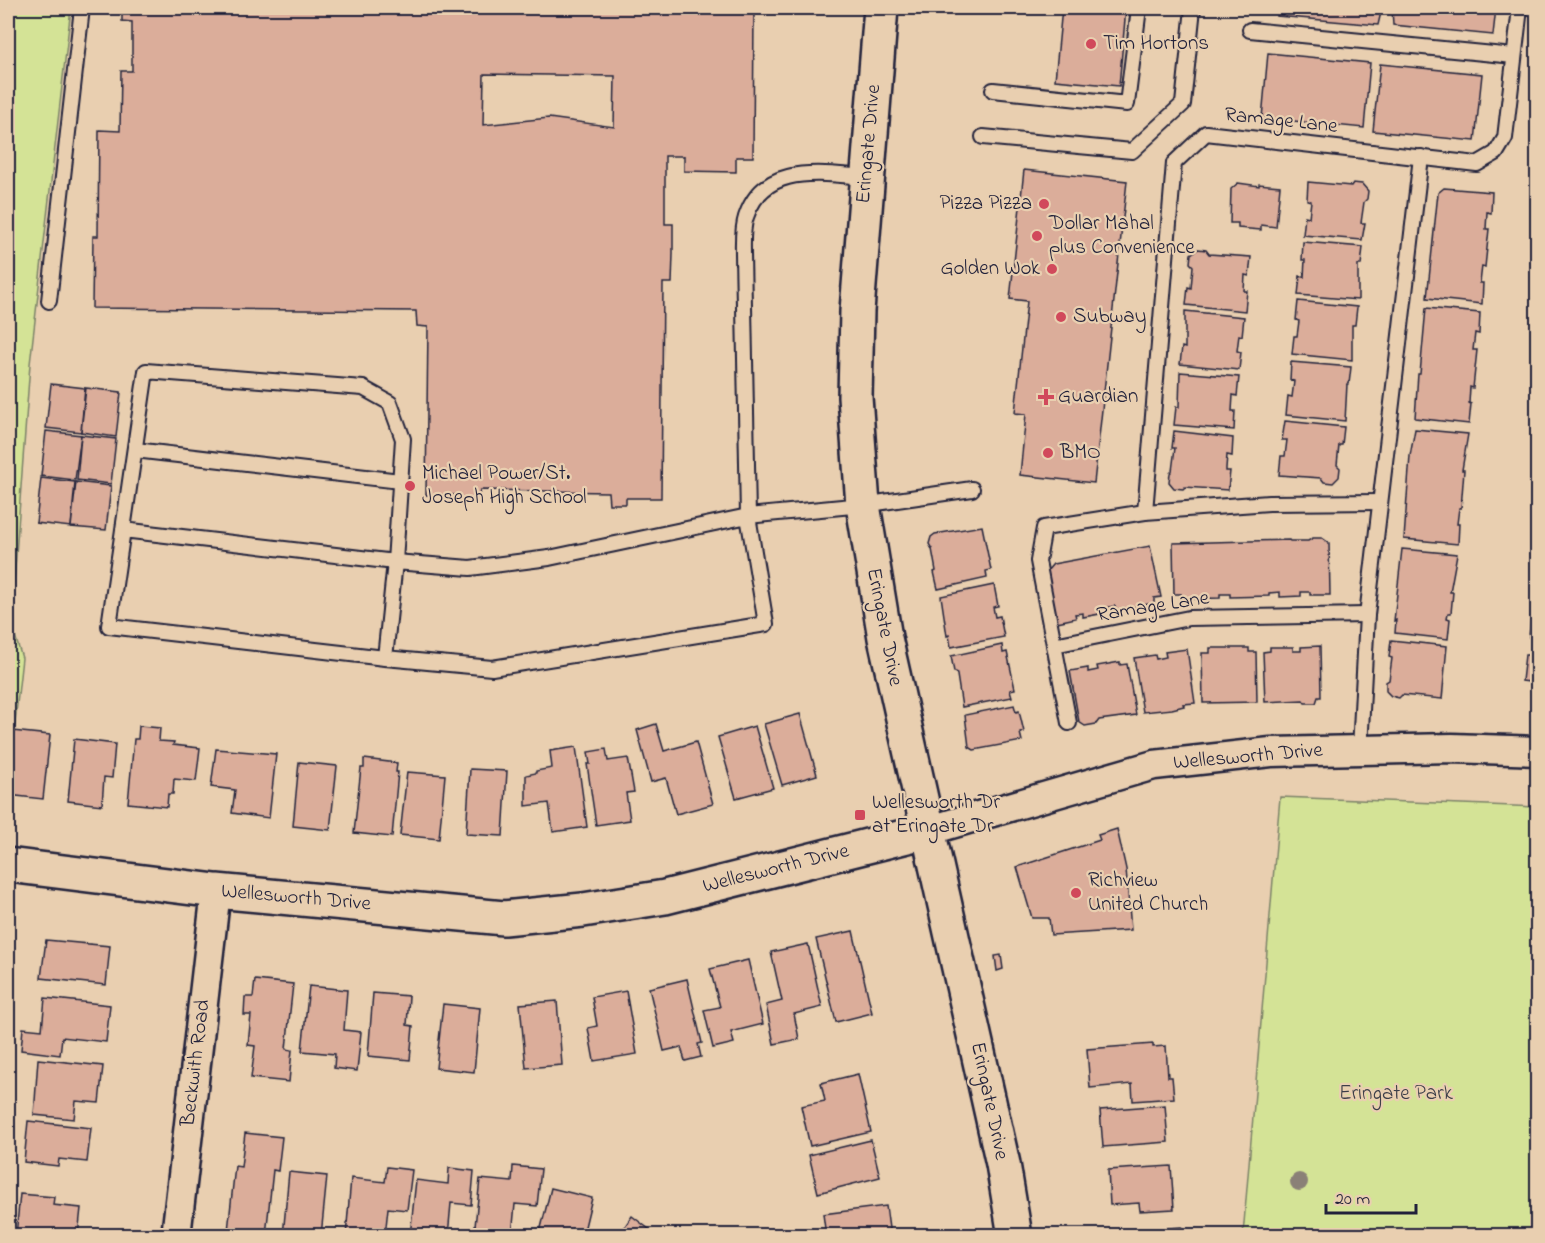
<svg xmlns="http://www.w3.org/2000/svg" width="1545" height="1243" viewBox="0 0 1545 1243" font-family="'Indie Flower',sans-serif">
<rect width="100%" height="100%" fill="#e9cfb0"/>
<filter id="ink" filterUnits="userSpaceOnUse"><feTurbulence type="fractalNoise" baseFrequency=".0167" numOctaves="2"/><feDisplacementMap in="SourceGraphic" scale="12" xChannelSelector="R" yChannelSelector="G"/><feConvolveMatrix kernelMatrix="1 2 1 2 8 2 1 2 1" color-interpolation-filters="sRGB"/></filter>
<g filter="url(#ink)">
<g fill="#d4e396" stroke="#7b8268" stroke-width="1.5">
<path d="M8,8H71L30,364L11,623L22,658L8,787Z"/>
<path d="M1280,797L1537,807V1235H1243Z"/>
</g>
<g fill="#dbad9a" stroke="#22223b" stroke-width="1.5" fill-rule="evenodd">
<path d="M122,8H754L753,157H736V172L684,171V156H665V224H673V254L672,283H663L661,498H626V504H609L608,492L480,490L478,503H460V495H426L428,327L417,326L416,311L92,308L93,236H98L99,130L120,131L121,71H132V22L122,21ZM484,74L615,76L614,127L549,118L483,125Z"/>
<path d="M1062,8H1126L1119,86L1055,80Z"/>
<path d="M1278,8H1382L1378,25L1277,16Z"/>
<path d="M1392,8H1496L1493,35L1393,25Z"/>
<path d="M1268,53L1370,63L1364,128L1262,118Z"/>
<path d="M1380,64L1482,74L1475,141L1373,131Z"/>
<path d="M1024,170L1127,181L1094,483L1020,475L1026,414L1015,413L1027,301L1010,299Z"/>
<path d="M1308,182L1351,186L1353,183L1362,184L1368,191L1367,199L1364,202L1361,223H1365L1362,240L1303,235L1305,216L1309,217L1311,201L1307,200Z"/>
<path d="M1238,183L1259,186V184L1280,186L1276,227L1261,225V230L1238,228V223H1230L1231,189Z"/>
<path d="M1444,188L1492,192L1491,213L1487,212L1486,229H1489L1485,267L1482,266L1480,283H1483L1482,304L1427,298L1438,193Z"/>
<path d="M1303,242L1363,247L1361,265H1358V300L1298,295L1300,276L1304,277L1305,260H1302Z"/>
<path d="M1198,249L1206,250L1209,254L1251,257L1249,276L1245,275L1244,291H1247L1245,311L1186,305L1188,287L1191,288L1193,266L1190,263L1191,254Z"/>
<path d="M1298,301L1357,307L1355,325H1352V360L1292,354L1294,336H1297L1299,321L1296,320Z"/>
<path d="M1426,308L1480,313L1479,334L1475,333L1473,350H1477L1473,388L1470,387L1469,403L1471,404L1469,424L1415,418L1418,374H1420Z"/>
<path d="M1185,311L1244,317L1242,336L1239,335L1237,351L1241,352L1239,370L1180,364L1182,347L1185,348Z"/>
<path d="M1291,362L1351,367L1349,384H1347L1345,421L1286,415L1288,396L1292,397L1294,381L1290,380Z"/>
<path d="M1180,372L1239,377L1237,396L1233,395L1232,411H1235L1234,430L1174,425L1176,407H1179Z"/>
<path d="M51,384L85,388L81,432L46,428Z"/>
<path d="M86,388L121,392L116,437L81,432Z"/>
<path d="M1285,421L1344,427L1342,445H1339L1337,465L1340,468L1339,477L1333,483L1324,482L1321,478L1279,475L1281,456H1285L1287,440H1282Z"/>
<path d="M1415,429L1468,434L1462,470H1464L1461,508H1459L1457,524H1459L1458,544L1404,539L1410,456Z"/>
<path d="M46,431L81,435L75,480L41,476Z"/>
<path d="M1174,431L1233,438L1232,456L1227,455L1226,468V471H1230L1228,490L1185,487L1183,489L1174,488L1169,482L1170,473L1172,471L1175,448H1172Z"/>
<path d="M81,435L116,439L111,484L77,480Z"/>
<path d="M41,478L75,482L71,527L36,523Z"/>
<path d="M76,482L111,486L106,530L71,527Z"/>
<path d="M982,526L991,570L986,571L987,578L938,589L934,572L936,571L932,549L929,544L931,537L935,534Z"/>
<path d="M1313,538H1322L1329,543L1330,595H1310V592H1301V596L1280,597V592L1269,593V596L1230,597V594H1220V598L1181,599V594H1174L1173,543L1289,540L1290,541H1308Z"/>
<path d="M1150,546L1161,597L1154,598V603L1116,610L1115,606L1105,608V613L1083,617V613L1075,614L1076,618L1057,622L1047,571L1053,564Z"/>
<path d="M1402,549L1457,554L1450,592H1453L1451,613H1448L1447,618L1450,619L1448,639L1395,633L1396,620L1394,621Z"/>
<path d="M1536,573H1538V604H1532Z"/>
<path d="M994,585L998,606L993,607L995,617L1000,616L1004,637L951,647L949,635L947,636L941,596Z"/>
<path d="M1532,607H1538V638L1529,637Z"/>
<path d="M1391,640L1447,646L1442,699L1402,695L1399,698L1391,696L1386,691V682L1389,680L1392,658L1389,657Z"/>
<path d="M1531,642L1538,643V683L1522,681L1525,655H1529Z"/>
<path d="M1002,645L1003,653L1007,652L1015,689L1010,690L1012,697L962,707L957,675L956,672H954L951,656Z"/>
<path d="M1320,646L1321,697H1318L1316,703H1305L1303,700L1265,702L1263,652L1270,651V647H1293V651H1301V647Z"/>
<path d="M1210,648H1249V652H1256L1257,702L1203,703L1202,653H1210Z"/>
<path d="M1187,649L1195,703L1183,704L1184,706L1172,709L1143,712L1134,658L1155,655L1156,659L1166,657L1165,652Z"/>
<path d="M1120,662V665L1127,664L1136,715L1099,720L1096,724L1085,726L1079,722L1070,671L1088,668V672L1098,670L1097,666Z"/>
<path d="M1014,705L1016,712L1019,711L1024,732L1020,733L1022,741L974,750L969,747L965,715Z"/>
<path d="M800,714L817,775L782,785L764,724Z"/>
<path d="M656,724L664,751L696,742L713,804L676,814L666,778L651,782L637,730Z"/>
<path d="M139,726L160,728L159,741L174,742L173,745L200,748L196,781L174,779L173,794H168L167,807L128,803L134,739H138Z"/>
<path d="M755,726L773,788L736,798L718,737Z"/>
<path d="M12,731L50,735L43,799L8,795Z"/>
<path d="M74,739L115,744L112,778L104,777L102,805L68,801Z"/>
<path d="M576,747L587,827L553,832L549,803L526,806V775L536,773V771L552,768L550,751Z"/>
<path d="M216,749L276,754L269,818L232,813L235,790L211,787Z"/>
<path d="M606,749L608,761L628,758L634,792L626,793L630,820L596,825L587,764H590L588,752Z"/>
<path d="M364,759L397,763L396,772H398L392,837L354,833L361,768H364Z"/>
<path d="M299,762L337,766L330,830L293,826Z"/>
<path d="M470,769L507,771L503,836L466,834Z"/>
<path d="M407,772L445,775L439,839L400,835Z"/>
<path d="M1117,829L1126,869L1131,930L1051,935L1049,918H1032L1017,867L1100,840L1098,835Z"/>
<path d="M853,931L872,1013L836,1022L816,939Z"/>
<path d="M46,940L110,946L106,985L41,978Z"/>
<path d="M808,944L822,1007L794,1014L799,1039L774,1044L766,1005L782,1001L771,952Z"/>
<path d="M1001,955L1003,969L997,971L995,956Z"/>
<path d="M748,960L763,1024L731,1032L734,1043L713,1048L704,1010L720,1007L710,969Z"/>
<path d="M687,979L702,1043L698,1044L701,1057L685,1061L681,1047L664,1051L649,988Z"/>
<path d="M255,980L293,984L286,1049L292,1050L289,1082L251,1078L255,1046L248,1045L251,1015H244L245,997H253Z"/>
<path d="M309,986L347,990L344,1030L361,1032L357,1071L334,1068L335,1054L302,1051Z"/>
<path d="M626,991L637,1054L594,1061L588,1028L597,1026L592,997Z"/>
<path d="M373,993L409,996L407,1025L413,1026L410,1060L368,1056Z"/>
<path d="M45,998L110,1005L106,1042L62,1037L60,1055L21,1050L23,1028L42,1030Z"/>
<path d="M557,1001L562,1065L526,1068L520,1004Z"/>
<path d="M443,1004L480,1008L474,1072L436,1068Z"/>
<path d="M1153,1044V1047L1166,1046L1168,1077H1172L1174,1098L1133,1101L1132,1084L1090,1088L1087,1049Z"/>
<path d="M38,1059L103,1066L99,1103L76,1101L74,1119L34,1115Z"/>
<path d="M858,1074L871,1132L810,1146L801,1106L825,1101L821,1083Z"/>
<path d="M1165,1105L1168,1142L1103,1147L1100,1110Z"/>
<path d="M28,1121L91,1128L87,1162L59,1159L58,1166L24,1162Z"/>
<path d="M245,1133L282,1137L278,1171L273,1170L266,1235L228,1231L235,1166L241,1167Z"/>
<path d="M871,1140L880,1177L818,1193L809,1155Z"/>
<path d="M513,1166L541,1169L537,1206L515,1204L512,1236H474L480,1179L512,1182Z"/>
<path d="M1171,1166L1174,1209L1140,1211L1139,1203L1110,1205L1108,1170Z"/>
<path d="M387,1167L412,1170L407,1210L388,1208L385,1236H346L351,1178L385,1182Z"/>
<path d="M449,1168L474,1171L471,1205L451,1203L448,1236H410L416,1180L448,1184Z"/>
<path d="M289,1172L327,1176L321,1236H283Z"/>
<path d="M551,1188L592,1198L584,1231L577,1230L575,1236H539Z"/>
<path d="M20,1194L54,1197L53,1205L81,1208L78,1236L16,1235Z"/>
<path d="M886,1206L890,1236H826L823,1214Z"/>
<path d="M632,1216L658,1236H618Z"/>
<path d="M1182,1227L1183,1236H1118V1232Z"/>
</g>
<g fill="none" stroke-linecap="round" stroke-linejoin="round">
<g stroke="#22223b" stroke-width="18">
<g id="lane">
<path d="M1250,30L1514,56"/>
<path d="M993,90L1127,104L1139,8"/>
<path d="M983,137L1132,151L1183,104L1193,8"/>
<path d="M866,177C821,174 764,162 746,217C742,229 743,242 743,254L748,516L863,505L972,489"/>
<path d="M49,301L82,8"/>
<path d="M135,450L400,481"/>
<path d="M1145,512L1174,163L1206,133L1477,164L1496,153L1505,138L1520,8"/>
<path d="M748,516L766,624L492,668L385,658L395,562L470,568L549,558Z"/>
<path d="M123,530L395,562L403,439L390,403L363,388L146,371L109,626L385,658"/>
<path d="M1054,645L1189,618L1367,615"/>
<path d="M1069,723L1038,561L1044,528L1145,512L1269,503L1380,502"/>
<path d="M1360,749L1367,615L1421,157"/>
</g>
</g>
<g stroke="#22223b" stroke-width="33">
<g id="street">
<path d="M927,831L1154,765L1271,752L1452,748L1538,751"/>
<path d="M176,1236L216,891"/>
</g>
</g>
<g stroke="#22223b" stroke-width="38">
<g id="secondary">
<path d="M881,8L857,311L855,397L863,505L885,638L1003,1164L1015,1236"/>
<path d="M8,865L216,891L504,918L583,910L665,897L927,831"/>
</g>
</g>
<use href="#lane" stroke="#e9cfb0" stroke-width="14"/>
<use href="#street" stroke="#e9cfb0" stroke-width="28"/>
<use href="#secondary" stroke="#e9cfb0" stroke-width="33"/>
</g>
<circle fill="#8a8077" cx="1299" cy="1182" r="9"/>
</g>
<g fill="#d1495b" stroke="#e9cfb0" stroke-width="2">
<circle cx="1091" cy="44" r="6"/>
<circle cx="1044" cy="204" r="6"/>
<circle cx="1037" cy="236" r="6"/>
<circle cx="1052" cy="269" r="6"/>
<circle cx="1061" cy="317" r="6"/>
<path d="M1043 388h6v6h6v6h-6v6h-6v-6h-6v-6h6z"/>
<circle cx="1048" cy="453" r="6"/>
<circle cx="410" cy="486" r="6"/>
<rect x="854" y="809" width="12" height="12" rx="3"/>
<circle cx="1076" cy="893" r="6"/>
</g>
<g text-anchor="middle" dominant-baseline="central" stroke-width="4.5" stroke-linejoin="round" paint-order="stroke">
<g font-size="21" fill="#22223b" stroke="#e9cfb0" text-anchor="start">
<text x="1103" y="44">Tim Hortons</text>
<text x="1032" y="204" text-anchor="end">Pizza Pizza</text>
<text x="1049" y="224">Dollar Mahal<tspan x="1049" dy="24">plus Convenience</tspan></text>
<text x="1040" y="269" text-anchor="end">Golden Wok</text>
<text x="1073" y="317">Subway</text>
<text x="1058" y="397">Guardian</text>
<text x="1060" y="453">BMO</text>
<text x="422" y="474">Michael Power/St.<tspan x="422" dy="24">Joseph High School</tspan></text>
<text x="872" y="803">Wellesworth Dr<tspan x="872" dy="24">at Eringate Dr</tspan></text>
<text x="1088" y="881">Richview<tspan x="1088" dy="24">United Church</tspan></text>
</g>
<g font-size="21" fill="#22223b" stroke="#e9cfb0">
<text transform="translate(1281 121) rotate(6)">Ramage Lane</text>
<text transform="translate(869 144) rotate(-85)">Eringate Drive</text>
<text transform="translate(1153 607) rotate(-9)">Ramage Lane</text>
<text transform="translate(884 627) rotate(79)">Eringate Drive</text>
<text transform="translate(1248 757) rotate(-5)">Wellesworth Drive</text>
<text transform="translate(776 869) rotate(-14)">Wellesworth Drive</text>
<text transform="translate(296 898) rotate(5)">Wellesworth Drive</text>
<text transform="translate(196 1063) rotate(-83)">Beckwith Road</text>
<text transform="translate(989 1101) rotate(78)">Eringate Drive</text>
</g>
<g font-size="21" fill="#3d3f49" stroke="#e9cfb0">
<text x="1396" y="1094">Eringate Park</text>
</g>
</g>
<rect width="1545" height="1243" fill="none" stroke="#e9cfb0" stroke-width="30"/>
<rect x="15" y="15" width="1515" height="1213" fill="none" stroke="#22223b" stroke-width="2" filter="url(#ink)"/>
<path d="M1326 1204v9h90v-9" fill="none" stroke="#22223b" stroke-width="3"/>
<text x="1335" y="1204" font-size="18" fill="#22223b" stroke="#e9cfb0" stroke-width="4.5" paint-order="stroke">20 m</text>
</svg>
